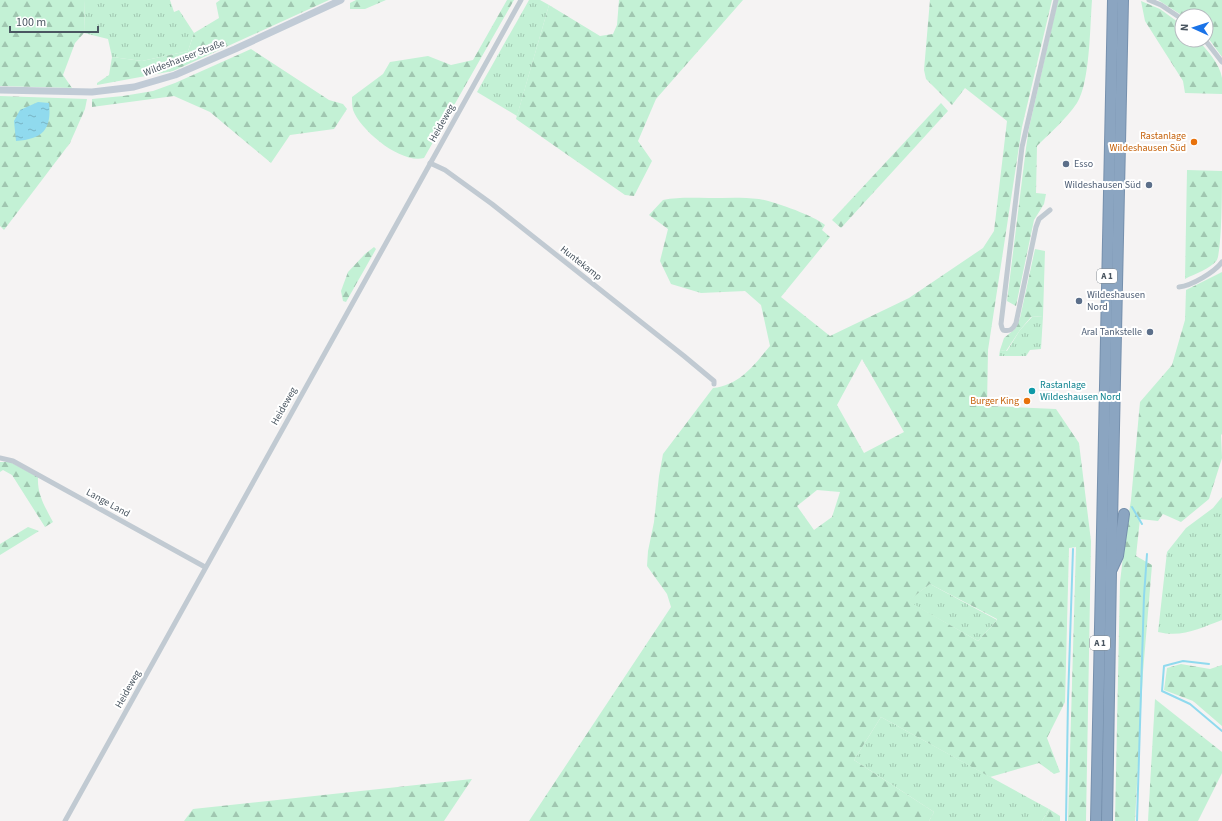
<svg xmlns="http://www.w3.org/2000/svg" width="1222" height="821" viewBox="0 0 1222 821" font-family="'Source Sans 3',sans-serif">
<defs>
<pattern id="grass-tufts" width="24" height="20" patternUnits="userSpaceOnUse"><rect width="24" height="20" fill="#c3f1d5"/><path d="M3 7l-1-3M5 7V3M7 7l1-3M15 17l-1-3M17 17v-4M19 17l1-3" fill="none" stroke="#a0c6b0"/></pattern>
<pattern id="forest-firs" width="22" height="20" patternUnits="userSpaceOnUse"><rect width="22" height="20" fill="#c3f1d5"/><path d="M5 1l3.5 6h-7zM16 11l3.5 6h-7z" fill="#a0c6b0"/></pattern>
<pattern id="water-ripples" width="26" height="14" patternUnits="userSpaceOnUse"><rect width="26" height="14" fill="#90daee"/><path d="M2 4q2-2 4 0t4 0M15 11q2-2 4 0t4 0" fill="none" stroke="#78b4c4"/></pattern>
</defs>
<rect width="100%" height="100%" fill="#f5f3f3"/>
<g fill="url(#grass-tufts)">
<path d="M85,0H170L174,12L179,10L194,33L188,51L142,61L112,57L108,39L84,33Z"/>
<path d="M529,0H540L549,5L517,116L477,92Z"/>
<path d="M1043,316L1041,349L1030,350L1026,356H999L1000,350L1007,351L1020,330L1032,317Z"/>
<path d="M1222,497V620C1200,628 1183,638 1158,632L1167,552L1186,528L1213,508Z"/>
<path d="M930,584L997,620L978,641L907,601Z"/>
<path d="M881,717L1049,809L1042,821H929L934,812L854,760Z"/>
</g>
<g fill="url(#forest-firs)" fill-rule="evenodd">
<path d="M0,0H85L84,33L75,43L63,75L72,88L0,86Z"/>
<path d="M220,0H329L173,71L97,85V83L109,75L112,57L142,61L188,51L194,33L219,18L216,3Z"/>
<path d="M356,0H386L365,9H350V3Z"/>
<path d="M507,0H514L424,158C401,164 361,131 353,110C352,106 352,101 352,97L383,74L390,62L428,56L451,65L473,60Z"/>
<path d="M619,0H743L656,99L638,141L652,161L634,196L625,195L516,119L549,5L600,36L613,34L617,25Z"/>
<path d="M930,0H1052L1022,127L988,350L987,406L1056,409L1079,443L1091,541L1086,821H1068L1076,547L1069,548L1065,702L1047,738L1060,772L1054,774L1039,763L990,777L881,717L854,760L934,812L929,821H529L671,607L667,594L647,566L648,551L654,522L659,476L663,454L713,388C740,385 754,365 770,346L761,305L745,291L701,293L671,284L660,261L668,229L649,215L663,200C678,197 693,198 709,198C726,198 742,197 759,199C775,202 812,215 825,225L822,230L830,237L781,297L830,336L909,298L983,248L994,231L1007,121L965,88L952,105L926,79L924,70ZM862,359L904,432L864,453L837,405ZM817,490L840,492L832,517L814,530L797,506ZM930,584L997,619V620L978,641L908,601Z"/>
<path d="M1058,0H1092C1090,25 1090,83 1077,103C1066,119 1050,133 1037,146L1036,193L1046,194L1044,204L1034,220L1016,306L1007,301L1026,148L1029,128Z"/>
<path d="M1158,0H1222V57L1206,35V16H1183Z"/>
<path d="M1141,1L1160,9L1182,25V40H1198C1207,50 1220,64 1222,78C1222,83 1222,89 1222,94L1185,93L1183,81L1145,21Z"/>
<path d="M251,49L329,100L343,104L347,109L334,129L290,135L271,163L210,112L174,96L92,107V99L123,96L153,91L175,83Z"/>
<path d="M0,96L87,99L85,109L70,143L4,230L0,226Z"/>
<path d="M941,103L948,111L841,228L832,220Z"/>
<path d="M1187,170L1222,171C1222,189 1222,248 1217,260C1209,270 1196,273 1185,279Z"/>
<path d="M374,247L376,249L346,302L343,301L341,291L348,272L365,254Z"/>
<path d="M1035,249L1045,251L1043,316L1031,317L1020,330L1006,351L1000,350L1004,338L1015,329L1020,318Z"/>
<path d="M1222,272V435L1221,434L1222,458L1209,499L1181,522L1163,514L1158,521L1140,519L1136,556L1152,565L1143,672L1135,821H1115L1120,582L1126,532L1131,500L1140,402L1172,365L1185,320L1186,290Z"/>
<path d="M0,462H10L38,477C37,494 45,507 53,522L45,527L12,475L3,470L0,472Z"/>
<path d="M28,527L39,531L0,555V544Z"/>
<path d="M1181,664L1210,669L1222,665V726L1193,701L1164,690L1167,668Z"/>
<path d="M1155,699L1222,752V773L1198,821H1148Z"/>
<path d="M472,779L444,821H184L193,809Z"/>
<path d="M1049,809L1060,816V821H1042Z"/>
</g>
<path fill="url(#water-ripples)" d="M38,102L49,103C52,130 42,139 16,141L14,121L20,110Z"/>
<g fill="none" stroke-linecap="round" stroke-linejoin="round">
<g stroke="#90daee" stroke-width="2">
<path d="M1132,507L1142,524"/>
<path d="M1209,664L1183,661L1164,666L1162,691L1190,704L1222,731"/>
<path d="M1066,821L1068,700L1073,549"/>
<path d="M1137,821L1144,596L1147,554"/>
</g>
<g stroke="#7690ad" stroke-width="12">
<g id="motorway">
<path d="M1112,569L1118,556L1124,514"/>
<path d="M1096,821L1113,0"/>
<path d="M1107,821L1111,571L1123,0"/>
</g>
</g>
<g stroke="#c1cad2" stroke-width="5">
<path d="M1149,0L1161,5L1182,19"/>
<path d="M1205,40L1222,62"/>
<path d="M430,163L445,170L492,204L684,356L714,381V384"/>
<path d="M1050,210L1039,219L1036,227L1016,323C1013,329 1010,332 1003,330L1002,328L1001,324L1022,147L1056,0"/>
<path d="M1179,287C1191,286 1215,272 1222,262"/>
<path d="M0,458L13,461L205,567"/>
<path d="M65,821L521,0"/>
</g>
<path stroke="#c1cbd6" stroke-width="7" d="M0,90L92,92L134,87L175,75L235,49L341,0"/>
<use href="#motorway" stroke="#8ba5c1" stroke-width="10"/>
</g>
<g fill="#e8710a" stroke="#fff" stroke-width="1.5">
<circle cx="1194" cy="142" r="4"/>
<circle cx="1027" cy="401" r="4"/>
</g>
<g fill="#5c6f8a" stroke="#fff" stroke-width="1.5">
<circle cx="1066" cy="164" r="4"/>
<circle cx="1149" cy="185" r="4"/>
<circle cx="1079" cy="301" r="4"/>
<circle cx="1150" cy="332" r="4"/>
</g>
<circle fill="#0f9aa8" stroke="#fff" stroke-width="1.5" cx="1032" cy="391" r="4"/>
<g text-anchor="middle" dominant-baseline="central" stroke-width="4" stroke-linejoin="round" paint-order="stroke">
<g fill="#fff" stroke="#808990" stroke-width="1">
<rect x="1097" y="269" width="20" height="14" rx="3"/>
<rect x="1090" y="636" width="20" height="14" rx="3"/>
</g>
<g font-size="9" font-weight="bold" fill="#4a5661">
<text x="1107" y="276">A 1</text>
<text x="1100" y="643">A 1</text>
</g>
<g font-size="10" fill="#4a5661" stroke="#fff">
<text transform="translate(184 58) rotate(-21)">Wildeshauser Straße</text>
<text transform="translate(442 123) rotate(-61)">Heideweg</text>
<text transform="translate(581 263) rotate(38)">Huntekamp</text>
<text transform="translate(284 406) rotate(-61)">Heideweg</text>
<text transform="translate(108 503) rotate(29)">Lange Land</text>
<text transform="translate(128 689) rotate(-61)">Heideweg</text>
</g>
<g font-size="10" fill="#c56008" stroke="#fff" text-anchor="end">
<text x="1186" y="136">Rastanlage<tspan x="1186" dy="12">Wildeshausen Süd</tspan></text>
<text x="1019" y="401">Burger King</text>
</g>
<g font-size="10" fill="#4e5e75" stroke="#fff" text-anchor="start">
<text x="1074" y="164">Esso</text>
<text x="1141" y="185" text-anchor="end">Wildeshausen Süd</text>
<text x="1087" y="295">Wildeshausen<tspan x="1087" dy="12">Nord</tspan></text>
<text x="1142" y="332" text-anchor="end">Aral Tankstelle</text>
</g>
<g font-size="10" fill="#0d838f" stroke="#fff" text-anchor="start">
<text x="1040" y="385">Rastanlage<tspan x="1040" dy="12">Wildeshausen Nord</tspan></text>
</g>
</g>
<g transform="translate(1194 28) rotate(273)"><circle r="19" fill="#ffffff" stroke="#b7bbc0"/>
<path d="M0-3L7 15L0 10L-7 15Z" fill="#1a73e8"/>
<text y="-6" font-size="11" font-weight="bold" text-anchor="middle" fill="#4a5661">N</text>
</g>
<path d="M10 26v6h88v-6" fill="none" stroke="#4a5661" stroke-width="2"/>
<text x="16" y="26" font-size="12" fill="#4a5661" stroke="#ffffff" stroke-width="3" paint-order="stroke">100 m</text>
</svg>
